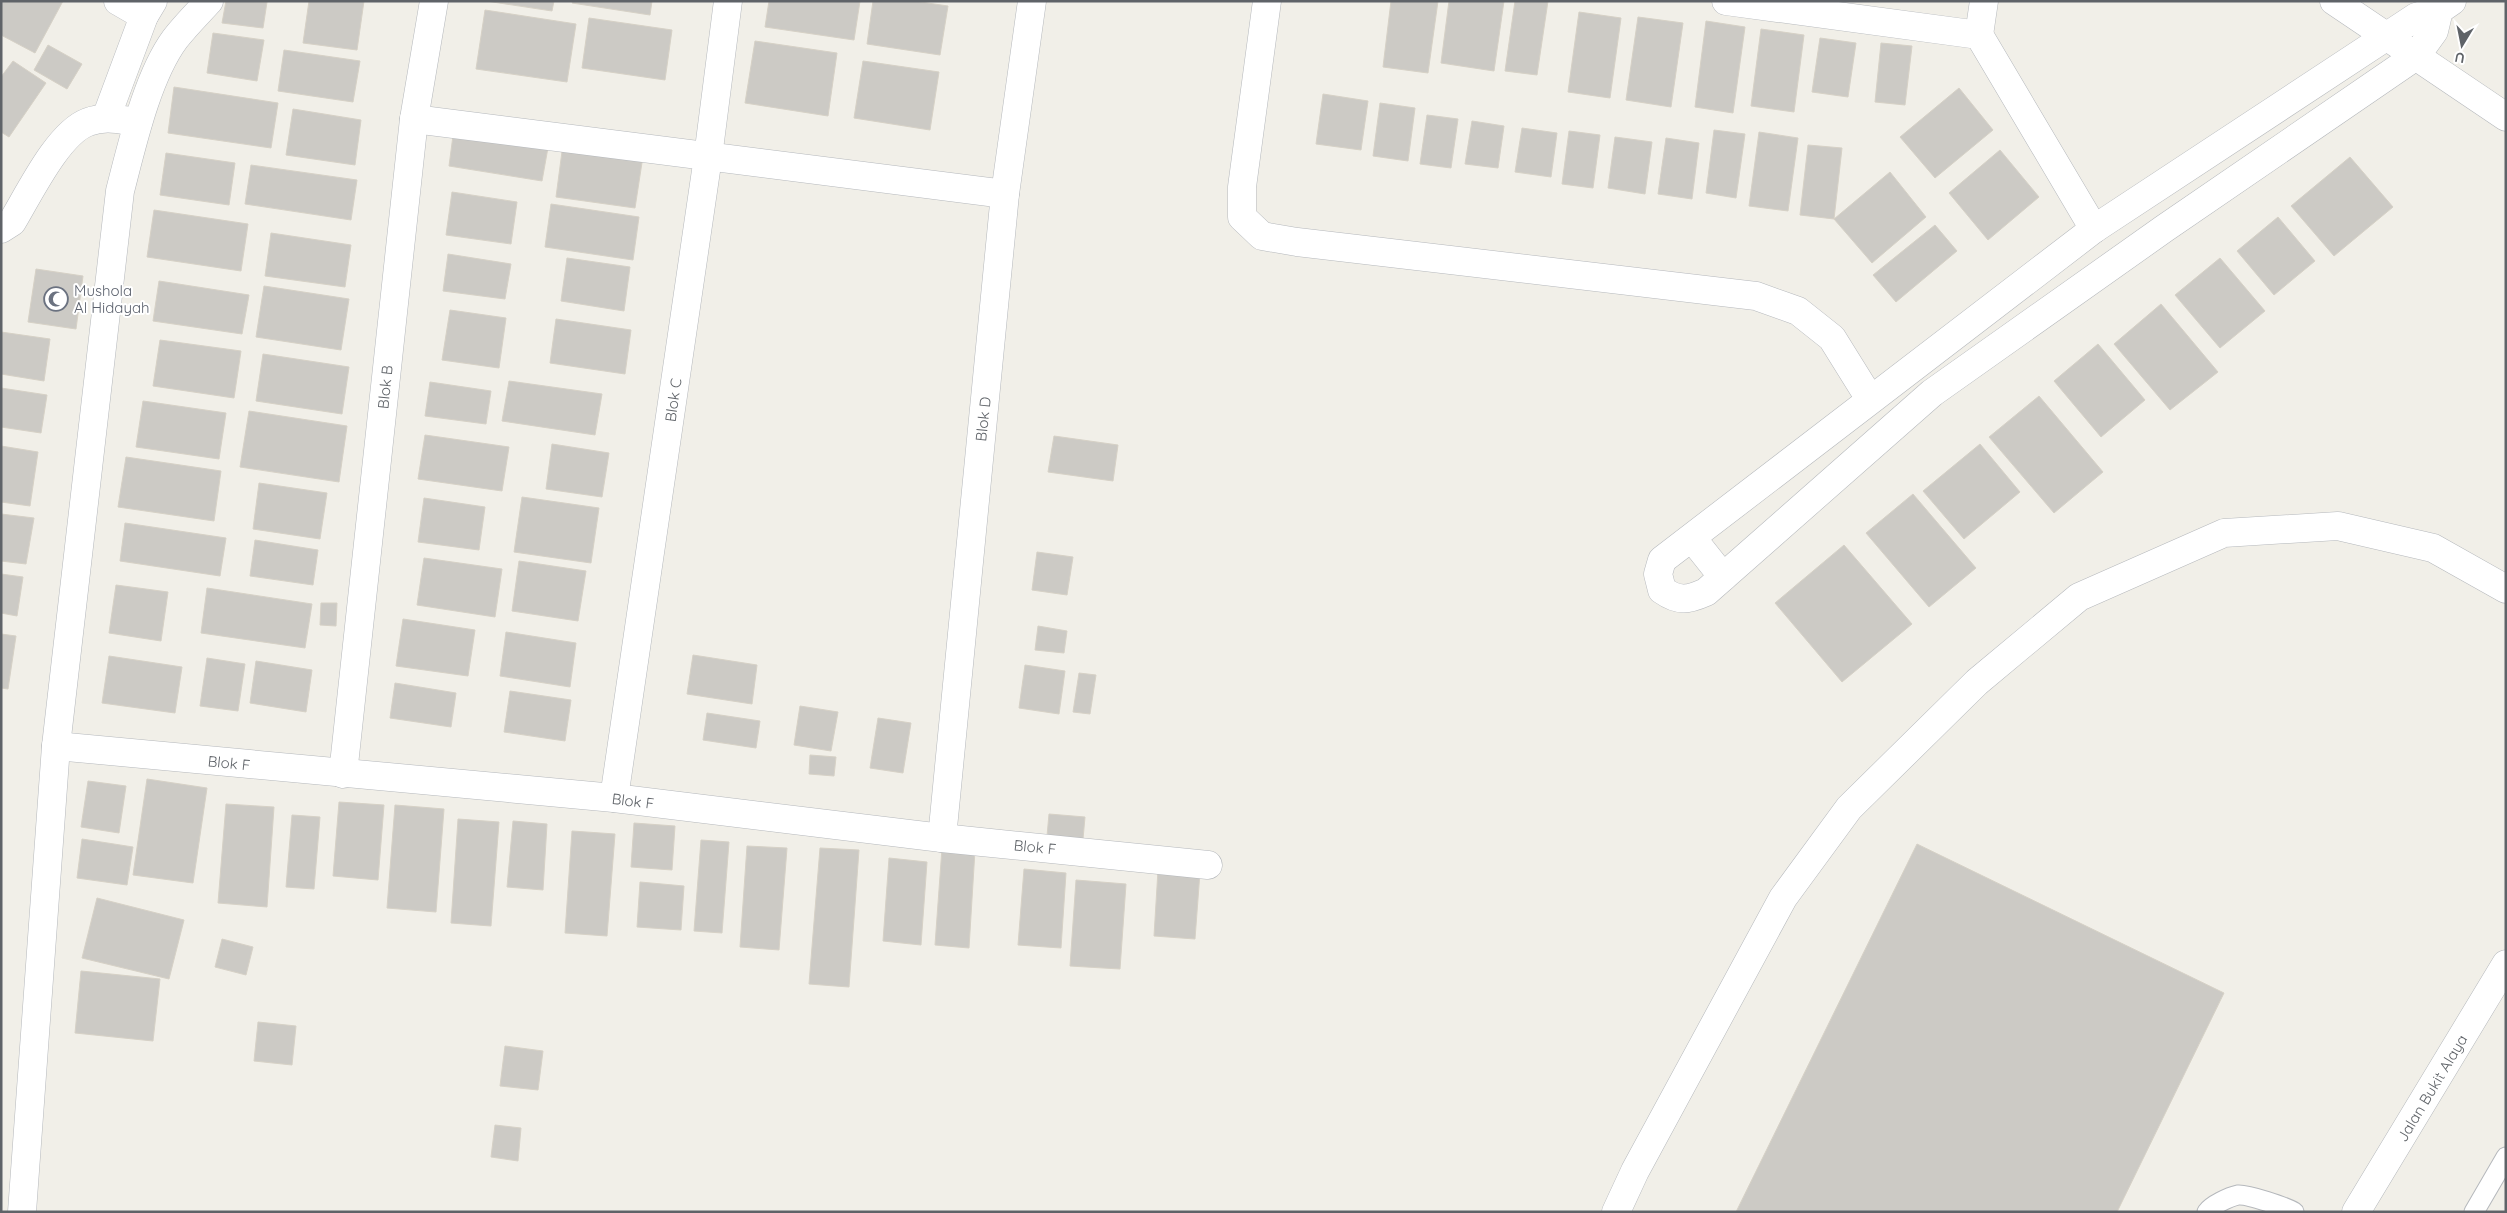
<svg xmlns="http://www.w3.org/2000/svg" width="2507" height="1213" viewBox="0 0 2507 1213" font-family="Quicksand,sans-serif">
<rect width="100%" height="100%" fill="#f1efe8"/>
<g fill="#cccac5" stroke="#d6d1c6">
<path d="M1,1H63L35,53L1,35Z"/>
<path d="M226,1L267,2L263,28L222,23Z"/>
<path d="M309,1H364L357,50L303,43Z"/>
<path d="M486,1H554L552,11Z"/>
<path d="M573,1H652L650,15L572,3Z"/>
<path d="M769,1H860L854,40L765,27Z"/>
<path d="M873,1H914L948,6L940,55L867,44Z"/>
<path d="M1391,1H1438L1428,73L1383,67Z"/>
<path d="M1449,1H1504L1494,71L1441,63Z"/>
<path d="M1515,1H1548L1537,75L1505,71Z"/>
<path d="M485,10L576,24L567,82L476,69Z"/>
<path d="M1579,12L1621,18L1610,98L1568,92Z"/>
<path d="M1638,17L1683,23L1671,107L1626,100Z"/>
<path d="M589,18L672,30L665,80L582,68Z"/>
<path d="M1706,21L1745,27L1733,113L1695,107Z"/>
<path d="M1761,29L1804,35L1794,112L1751,106Z"/>
<path d="M213,33L264,40L257,81L207,73Z"/>
<path d="M1820,38L1856,43L1848,97L1812,92Z"/>
<path d="M755,41L837,53L828,116L745,103Z"/>
<path d="M1881,43L1912,46L1905,105L1875,102Z"/>
<path d="M48,45L82,64L67,89L34,70Z"/>
<path d="M284,50L360,61L353,102L278,91Z"/>
<path d="M13,61L46,83L9,137L1,132V77Z"/>
<path d="M863,61L939,72L930,130L854,118Z"/>
<path d="M174,87L278,103L271,148L168,133Z"/>
<path d="M1959,88L1993,130L1935,178L1900,137Z"/>
<path d="M1323,94L1368,101L1361,150L1316,144Z"/>
<path d="M1380,103L1415,108L1408,161L1373,156Z"/>
<path d="M293,109L361,120L355,165L286,155Z"/>
<path d="M1427,115L1458,119L1451,168L1420,164Z"/>
<path d="M1472,121L1504,126L1498,168L1465,164Z"/>
<path d="M454,128L549,142L542,181L449,166Z"/>
<path d="M1522,128L1557,133L1551,177L1515,172Z"/>
<path d="M1714,130L1745,134L1736,198L1706,193Z"/>
<path d="M1569,131L1600,135L1593,188L1562,184Z"/>
<path d="M1759,132L1798,138L1788,211L1749,206Z"/>
<path d="M1615,137L1652,142L1645,194L1608,188Z"/>
<path d="M1666,138L1699,143L1692,199L1658,194Z"/>
<path d="M563,144L643,156L635,208L556,197Z"/>
<path d="M1808,145L1842,148L1834,219L1800,215Z"/>
<path d="M2000,150L2039,197L1988,240L1949,193Z"/>
<path d="M166,153L235,163L229,205L160,195Z"/>
<path d="M2350,157L2393,207L2334,256L2291,206Z"/>
<path d="M251,165L357,180L351,220L245,204Z"/>
<path d="M1890,172L1926,217L1872,263L1834,219Z"/>
<path d="M452,192L517,202L511,244L446,235Z"/>
<path d="M551,204L639,217L633,260L545,247Z"/>
<path d="M154,210L248,224L241,271L147,257Z"/>
<path d="M2278,217L2315,261L2274,295L2237,251Z"/>
<path d="M1935,225L1957,251L1896,302L1873,275Z"/>
<path d="M271,233L351,245L345,287L265,276Z"/>
<path d="M448,254L511,264L505,299L443,291Z"/>
<path d="M567,258L630,267L624,311L561,301Z"/>
<path d="M2220,258L2265,311L2220,348L2175,295Z"/>
<path d="M36,269L83,276L76,329L28,322Z"/>
<path d="M159,281L249,295L242,334L153,321Z"/>
<path d="M264,286L349,299L341,350L256,337Z"/>
<path d="M2161,304L2218,372L2170,410L2114,344Z"/>
<path d="M450,310L506,318L499,368L442,360Z"/>
<path d="M556,319L631,330L625,374L550,363Z"/>
<path d="M1,332L50,339L44,381L1,374Z"/>
<path d="M160,340L241,351L234,398L153,386Z"/>
<path d="M2098,344L2145,400L2101,437L2054,381Z"/>
<path d="M263,354L349,367L342,414L256,401Z"/>
<path d="M509,381L602,394L595,435L502,421Z"/>
<path d="M430,382L491,391L486,424L425,416Z"/>
<path d="M1,388L47,395L41,433L1,427Z"/>
<path d="M2039,396L2103,472L2054,513L1989,437Z"/>
<path d="M143,401L226,413L219,459L136,447Z"/>
<path d="M249,411L347,426L339,482L240,467Z"/>
<path d="M425,435L509,447L502,491L418,479Z"/>
<path d="M1054,436L1118,445L1113,481L1048,472Z"/>
<path d="M552,444L609,453L602,497L546,489Z"/>
<path d="M1980,444L2020,492L1964,539L1923,491Z"/>
<path d="M1,446L38,452L30,506L1,502Z"/>
<path d="M126,457L221,471L214,521L118,507Z"/>
<path d="M259,483L327,493L320,539L253,529Z"/>
<path d="M1913,494L1976,568L1929,607L1866,533Z"/>
<path d="M522,497L599,508L591,563L514,552Z"/>
<path d="M424,498L485,507L479,550L418,542Z"/>
<path d="M1,514L34,518L26,564L1,561Z"/>
<path d="M125,523L226,538L220,576L120,561Z"/>
<path d="M255,540L318,550L313,585L250,576Z"/>
<path d="M1844,545L1912,624L1842,682L1775,603Z"/>
<path d="M1037,552L1073,557L1067,595L1032,590Z"/>
<path d="M424,558L502,569L495,617L417,605Z"/>
<path d="M519,561L586,571L578,621L512,611Z"/>
<path d="M1,574L23,577L17,616L1,613Z"/>
<path d="M116,585L168,592L161,641L109,633Z"/>
<path d="M207,588L312,604L305,648L201,633Z"/>
<path d="M321,603H337L336,626L320,625Z"/>
<path d="M403,619L475,630L468,676L396,666Z"/>
<path d="M1038,626L1067,631L1064,653L1035,650Z"/>
<path d="M506,632L576,643L570,687L500,676Z"/>
<path d="M1,634L16,636L8,689L1,688Z"/>
<path d="M693,655L757,665L752,704L687,694Z"/>
<path d="M109,656L182,667L175,713L102,703Z"/>
<path d="M207,658L245,664L238,711L200,706Z"/>
<path d="M256,661L312,670L306,712L250,703Z"/>
<path d="M1025,665L1065,671L1059,714L1019,708Z"/>
<path d="M1079,673L1096,675L1090,714L1073,712Z"/>
<path d="M395,683L456,693L451,727L390,718Z"/>
<path d="M510,691L571,700L565,741L504,732Z"/>
<path d="M800,706L838,712L831,751L794,745Z"/>
<path d="M707,713L760,721L756,748L703,740Z"/>
<path d="M878,718L911,723L903,773L870,768Z"/>
<path d="M810,755L836,757L834,776L809,774Z"/>
<path d="M147,779L207,788L193,883L133,875Z"/>
<path d="M88,781L126,786L119,833L81,827Z"/>
<path d="M339,802L384,805L378,880L333,876Z"/>
<path d="M226,804L274,807L267,907L218,903Z"/>
<path d="M395,805L444,809L436,912L387,908Z"/>
<path d="M1049,814L1085,817L1083,839L1047,836Z"/>
<path d="M292,815L320,817L314,889L286,887Z"/>
<path d="M458,819L499,822L491,926L451,923Z"/>
<path d="M513,821L547,824L543,890L507,887Z"/>
<path d="M634,823L675,826L672,870L631,867Z"/>
<path d="M572,831L615,834L607,936L565,933Z"/>
<path d="M82,839L133,847L127,885L77,878Z"/>
<path d="M701,840L729,842L722,933L694,931Z"/>
<path d="M1917,844L2224,993L2117,1212H1736Z"/>
<path d="M747,846L787,848L779,950L740,947Z"/>
<path d="M820,848L859,850L849,987L809,984Z"/>
<path d="M942,848L975,850L969,948L935,945Z"/>
<path d="M889,858L927,862L921,945L883,941Z"/>
<path d="M1024,869L1066,873L1061,948L1018,945Z"/>
<path d="M1158,870L1200,872L1195,939L1154,936Z"/>
<path d="M1076,880L1126,884L1120,969L1070,966Z"/>
<path d="M640,882L684,886L681,930L637,927Z"/>
<path d="M97,898L184,920L169,979L82,958Z"/>
<path d="M222,939L253,947L246,975L215,967Z"/>
<path d="M81,971L160,979L153,1041L75,1033Z"/>
<path d="M258,1022L296,1026L292,1065L254,1061Z"/>
<path d="M505,1046L543,1051L538,1090L500,1086Z"/>
<path d="M495,1125L521,1128L518,1161L491,1157Z"/>
</g>
<g fill="none" stroke-linecap="round" stroke-linejoin="round">
<g stroke="#b5b8bc" stroke-width="21">
<g id="service">
<path d="M2207,1212C2212,1205 2229,1197 2238,1195C2247,1194 2286,1207 2294,1212"/>
<path d="M2474,1212L2506,1157"/>
</g>
</g>
<g stroke="#b5b8bc" stroke-width="29">
<g id="minor">
<path d="M118,1L144,16"/>
<path d="M1267,1L1242,187V217L1262,236L1297,242L1756,296L1798,311L1832,338L1870,399"/>
<path d="M1726,1L1979,35L2094,229"/>
<path d="M2334,1L2506,117"/>
<path d="M2439,10L2434,31L2416,56L2165,228L1932,393L1706,592C1688,600 1679,602 1662,590L1658,574L1662,560L2094,229L2416,17L2439,10L2452,1"/>
<path d="M1979,35L1984,1"/>
<path d="M106,118L144,16L153,1"/>
<path d="M414,119L1005,194"/>
<path d="M1,229L12,222C29,194 58,133 88,122C105,115 122,120 138,122"/>
<path d="M1692,538L1723,577"/>
<path d="M56,746L614,798L942,838L1208,865"/>
<path d="M343,774L414,119L434,1"/>
<path d="M614,798L708,157L728,1"/>
<path d="M942,838L1005,194L1032,1"/>
<path d="M22,1212L56,746L120,191C132,145 147,77 175,39C185,26 198,13 209,1"/>
<path d="M1616,1212L1635,1171L1783,898L1849,808L1977,682L2079,597L2224,533L2338,526L2433,548L2506,589"/>
</g>
</g>
<g stroke="#b5b8bc" stroke-width="29">
<path id="tertiary" d="M2356,1212L2506,964"/>
</g>
<use href="#service" stroke="#fff" stroke-width="19"/>
<use href="#minor" stroke="#fff" stroke-width="28"/>
<use href="#tertiary" stroke="#fff" stroke-width="28"/>
</g>
<defs>
<g id="mosque-ring" transform="scale(1.25)"><circle r="9.5" fill="#fff" stroke="#6b7280" stroke-width="1.5"/><path d="M3.5-4.9A6 6 0 1 0 3.5 4.9A5 5 0 1 1 3.5-4.9Z" fill="#6b7280"/></g>
</defs>
<g fill-rule="evenodd">
<use href="#mosque-ring" x="56" y="299"/>
</g>
<g text-anchor="middle" dominant-baseline="central" stroke-width="4" stroke-linejoin="round" paint-order="stroke">
<g font-size="15" fill="#5b616d" stroke="#fff" text-anchor="start">
<text x="74" y="290">Mushola<tspan x="74" dy="17">Al Hidayah</tspan></text>
</g>
<g font-size="15" fill="#5f6368" stroke="#fff">
<text transform="translate(385 387) rotate(-84)">Blok B</text>
<text transform="translate(673 400) rotate(-82)">Blok C</text>
<text transform="translate(983 419) rotate(-84)">Blok D</text>
<text transform="translate(229 763) rotate(6)">Blok F</text>
<text transform="translate(633 801) rotate(7)">Blok F</text>
<text transform="translate(1035 847) rotate(6)">Blok F</text>
<text transform="translate(2432 1088) rotate(-59)">Jalan Bukit Alaya</text>
</g>
</g>
<rect width="2507" height="1213" fill="none" stroke="#5f6368" stroke-width="5"/>
<g transform="translate(2462 45) rotate(190)" stroke="#ffffff" stroke-width="4" paint-order="stroke">
<path d="M0-4L9 19L0 12L-9 19Z" fill="#5f6368"/>
<text y="-8" font-size="14" font-weight="bold" text-anchor="middle" fill="#5f6368">U</text>
</g>
</svg>
